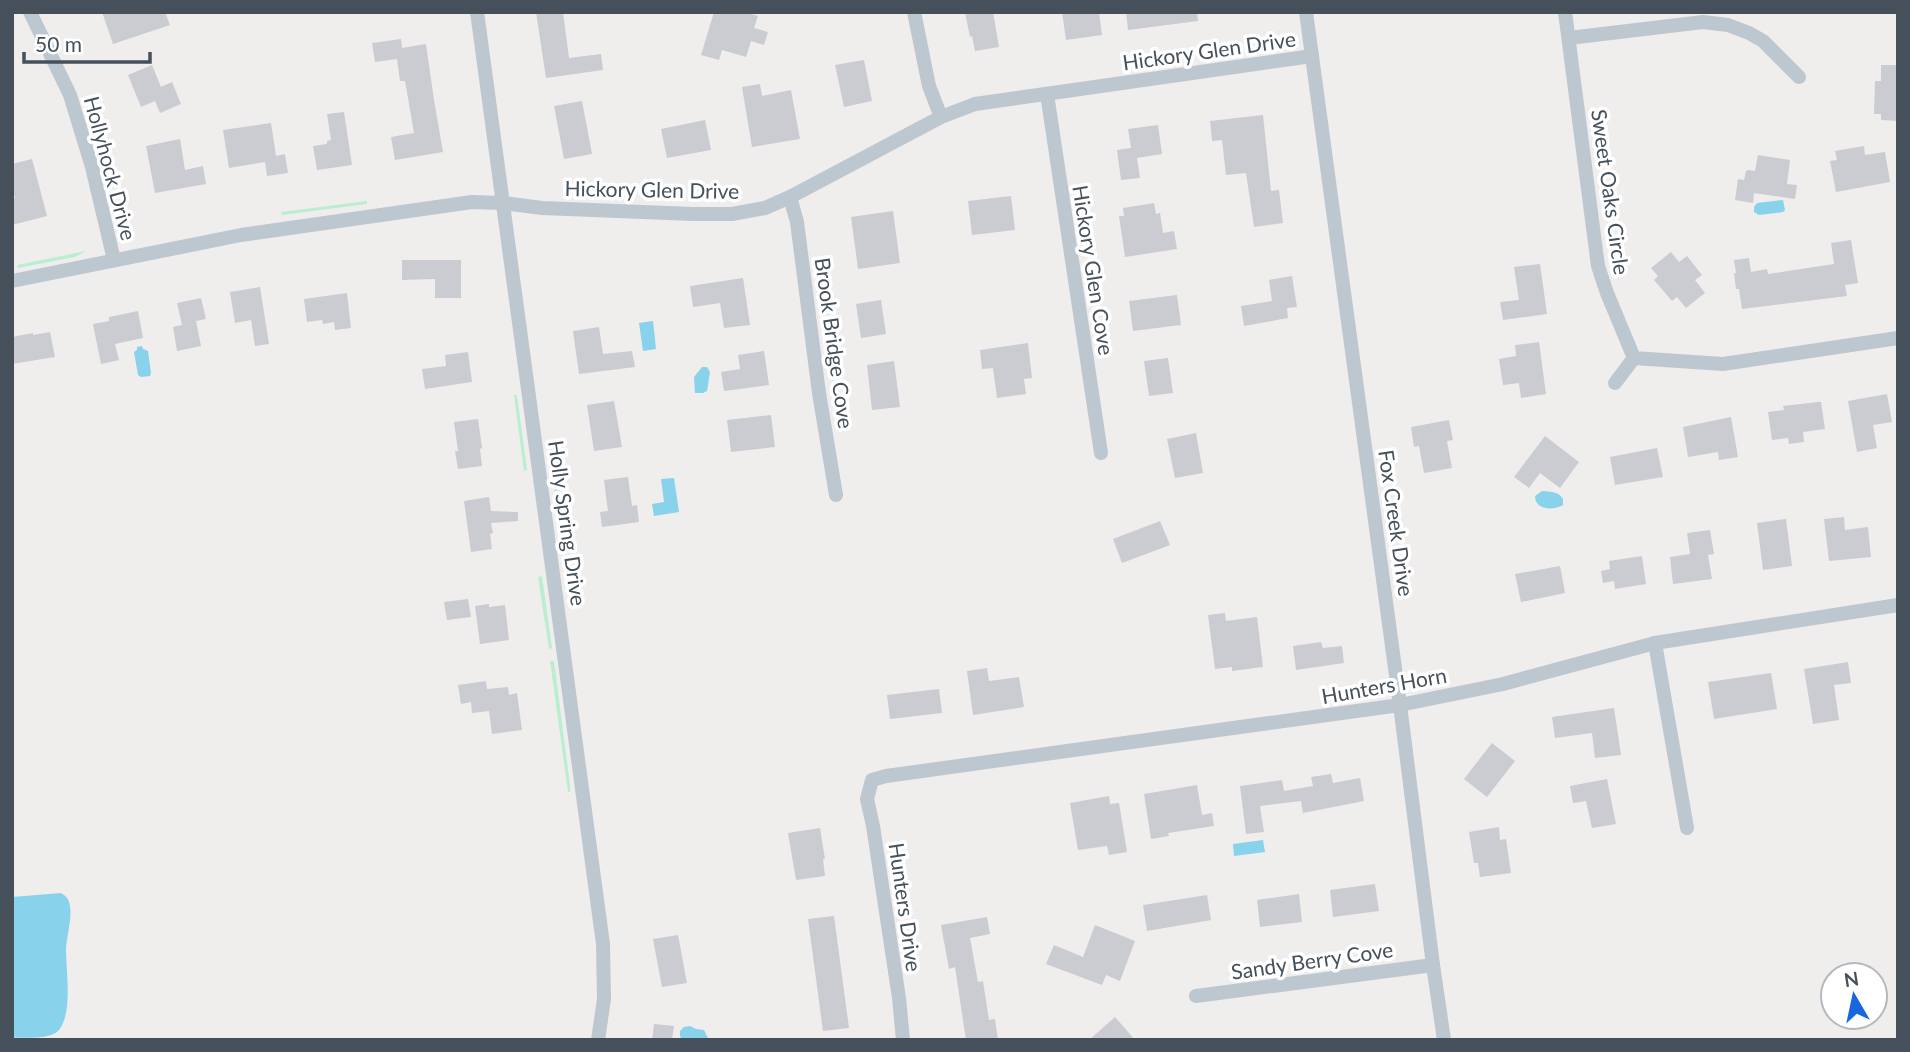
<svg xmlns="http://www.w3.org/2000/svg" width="1910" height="1052" viewBox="0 0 1910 1052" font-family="Lato,sans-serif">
<rect width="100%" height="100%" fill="#f0eded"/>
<g fill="#bbeed1">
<path d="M367,201V204L282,215L281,212Z"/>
<path d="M86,251L75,257L18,268L17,265Z"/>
<path d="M514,395H517L527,470L524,471Z"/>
<path d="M556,476L564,538H560L553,477Z"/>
<path d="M542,576L552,648L549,649L538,577Z"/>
<path d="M550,661H554L570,785V792H568Z"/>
</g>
<g fill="#88d2eb">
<path d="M1783,200L1785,210L1783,212L1759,215L1754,212V207L1757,203Z"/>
<path d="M653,321L656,349L643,351L639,323Z"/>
<path d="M142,346L143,349L148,351L151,373L150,376L141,377L138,375L134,352L137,350V347Z"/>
<path d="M702,367H707L710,372L707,391L703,393H695L694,377Z"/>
<path d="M674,478L679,512L654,516L652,504L664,502L661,479Z"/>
<path d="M1542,491C1551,492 1558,491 1563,499V505C1553,511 1535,510 1535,496Z"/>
<path d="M1263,840L1265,852L1234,856L1233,844Z"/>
<path d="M61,893C66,896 69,899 70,906C72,919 67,935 66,949C66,971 73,1012 59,1030C51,1040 25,1037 12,1038V897Z"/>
<path d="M690,1026L696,1029L704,1030L709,1040H682L680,1036V1031L684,1027Z"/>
</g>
<g fill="#caccd2">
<path d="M102,12H165L170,25L113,44Z"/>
<path d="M536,12H563L569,58L601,54L603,70L546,78Z"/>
<path d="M714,12H745L758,16L754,28L768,32L764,45L751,41L746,57L722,50L719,60L701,55Z"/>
<path d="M965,12H993L999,47L975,51L972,36L970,37Z"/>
<path d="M1062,12H1099L1102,35L1066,40Z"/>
<path d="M1126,12H1197L1198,21L1128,30Z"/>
<path d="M401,39L402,48L426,44L434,100L443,152L395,160L391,137L414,133L405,81H400L397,59L375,62L372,43Z"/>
<path d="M864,60L872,101L844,107L835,65Z"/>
<path d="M152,65L161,87L172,82L181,104L160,113L155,101L141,107L128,75Z"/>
<path d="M1881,65H1898V121L1881,120V114H1874L1875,81H1881Z"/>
<path d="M760,84L762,96L791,90L800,139L752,147L742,87Z"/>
<path d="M582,101L592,154L564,159L554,106Z"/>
<path d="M344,112L352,165L317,170L313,146L327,144V141L331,140L327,114Z"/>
<path d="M1263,115L1271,191L1279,190L1283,223L1254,227L1246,173L1226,175L1222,140L1212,141L1210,121Z"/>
<path d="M705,120L711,150L667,158L661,129Z"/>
<path d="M271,123L276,156L285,154L288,173L267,176L265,162L229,168L223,130Z"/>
<path d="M1158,125L1162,154L1137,158L1140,178L1121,180L1117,150L1131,148L1128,129Z"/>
<path d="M180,139L185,170L203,166L206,184L155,193L146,146Z"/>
<path d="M1864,146L1865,155L1885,152L1890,182L1836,192L1830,161L1837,160L1835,151Z"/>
<path d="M1758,155L1790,160L1787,184L1797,185L1795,199L1754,193L1753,203L1735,200L1738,179L1744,180L1746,171L1748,170L1755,171Z"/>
<path d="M32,159L47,216L12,225V199L15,198L12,187V164Z"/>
<path d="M1011,196L1015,230L972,235L968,201Z"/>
<path d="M1154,203L1156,214L1160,213L1163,233L1174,231L1177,249L1125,257L1119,216H1124L1123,208Z"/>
<path d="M893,211L900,263L858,269L851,217Z"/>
<path d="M1851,240L1858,283L1845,285L1847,296L1742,309L1739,289H1736L1734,273H1736L1734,260L1749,258L1751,272L1767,269L1768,274L1834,264L1831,243Z"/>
<path d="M1671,252L1679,262L1687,256L1702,275L1695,280L1705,293L1686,308L1677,297L1672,301L1654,280L1658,276L1651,268Z"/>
<path d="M402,260H461V298H435V279L402,280Z"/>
<path d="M1540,264L1547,314L1503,320L1500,302L1519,300L1514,267Z"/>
<path d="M1292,276L1297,307L1287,308L1288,318L1244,326L1241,306L1272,301L1269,280Z"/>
<path d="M743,278L750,325L724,328L720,303L693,307L690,286Z"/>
<path d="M260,287L269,344L255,346L251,320L235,323L230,292Z"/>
<path d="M347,293L351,328L335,330L334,322L323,324L322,320L307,322L304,299Z"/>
<path d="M1177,295L1181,325L1133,331L1129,301Z"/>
<path d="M201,298L206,319L196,321L201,346L177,351L173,327L182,325L177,303Z"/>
<path d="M881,300L886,334L861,338L856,304Z"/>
<path d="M138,311L143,338L115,344L119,360L101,364L93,324L109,321V317Z"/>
<path d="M599,327L603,354L632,351L635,367L579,374L573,331Z"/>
<path d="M50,332L55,357L12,364V337L33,333V335Z"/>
<path d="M1539,342L1546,394L1521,398L1519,383L1503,385L1499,359L1516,356L1515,345Z"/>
<path d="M1028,343L1032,378L1024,379L1026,394L997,398L993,368L982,369L980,350Z"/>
<path d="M764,351L769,385L724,391L721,372L740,369L738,355Z"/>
<path d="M468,352L472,382L425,389L422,369L446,366L445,355Z"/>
<path d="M1168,358L1173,393L1149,396L1144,361Z"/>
<path d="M894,361L900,407L872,410L867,365Z"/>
<path d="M1887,394L1892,422L1873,425L1877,448L1857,452L1848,401Z"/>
<path d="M614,401L622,447L594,451L587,405Z"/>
<path d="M1818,402H1821L1825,429L1803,432L1804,442L1789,444L1788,438L1772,440L1768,412L1784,410L1783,406Z"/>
<path d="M771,415L775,447L731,452L727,420Z"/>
<path d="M1731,417L1738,457L1719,460L1718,452L1688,457L1683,427Z"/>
<path d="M478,419L482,448L480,449L482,466L458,469L455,451H458L454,422Z"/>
<path d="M1449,420L1453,440L1447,441L1452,468L1424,473L1419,446L1414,447L1411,427Z"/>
<path d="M1196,433L1203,473L1175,478L1167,439Z"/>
<path d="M1545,436L1579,462L1560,488L1540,473L1529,488L1514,477Z"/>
<path d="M1657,448L1663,477L1615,485L1610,457Z"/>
<path d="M628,477L632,506L637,505L639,522L602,527L600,512L608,511L604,480Z"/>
<path d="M489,497L491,511L518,512V521L491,523L493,533L490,534L492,549L471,552L464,501Z"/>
<path d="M1844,517L1845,530L1868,527L1871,557L1829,561L1824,519Z"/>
<path d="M1786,519L1792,566L1763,570L1757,523Z"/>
<path d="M1160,521L1170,545L1122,563L1113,539Z"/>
<path d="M1710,530L1714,554L1708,555L1712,579L1673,584L1670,557L1690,554L1687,533Z"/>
<path d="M1642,556L1646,584L1615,589L1614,581L1603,583L1601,571L1610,569L1609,561Z"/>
<path d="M1560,566L1565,593L1521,602L1515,574Z"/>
<path d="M468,599L471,617L447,620L444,602Z"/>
<path d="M489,604V607L505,605L509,640L480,644L475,606Z"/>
<path d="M1225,613L1226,621L1257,617L1263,667L1232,671V667L1215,669L1208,615Z"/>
<path d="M1321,642L1323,648L1342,646L1344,663L1296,670L1293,646Z"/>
<path d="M1848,662L1851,683L1834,685L1839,720L1813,724L1804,669Z"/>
<path d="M987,668L989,681L1019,677L1024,707L973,715L967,671Z"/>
<path d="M1771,673L1777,709L1714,719L1708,682Z"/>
<path d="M486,681L487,689L508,687L509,695L517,693L522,730L492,734L489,711L472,713L471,702L461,704L458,685Z"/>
<path d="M939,689L942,713L890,719L887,695Z"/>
<path d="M1614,708L1621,755L1595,758L1592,733L1555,738L1552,717Z"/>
<path d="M1492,743L1515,761L1487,797L1464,779Z"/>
<path d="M1331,774L1333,783L1360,778L1364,801L1303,813L1301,801L1260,806L1264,832L1246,834L1240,786L1282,780L1284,791L1313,786L1311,777Z"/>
<path d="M1607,779L1616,824L1592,828L1586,801L1573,803L1570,786Z"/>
<path d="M1197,785L1202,815L1212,813L1214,826L1168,833L1169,836L1151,839L1144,794Z"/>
<path d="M1109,796L1110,804L1119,803L1127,852L1109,855L1107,846L1078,850L1070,803Z"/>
<path d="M1499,827L1500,840L1506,839L1511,873L1480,877L1478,863H1474L1469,832Z"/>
<path d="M820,828L825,859H823L825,876L796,880L788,833Z"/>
<path d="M1375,884L1379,911L1333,917L1330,890Z"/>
<path d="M1299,894L1302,922L1260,927L1257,900Z"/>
<path d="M1207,895L1211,920L1147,931L1143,905Z"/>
<path d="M834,916L849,1028L823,1031L808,919Z"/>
<path d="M987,917L990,934L970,938L978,982L983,981L989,1020L995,1019L998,1040H966L955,967L949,969L941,925Z"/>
<path d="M1095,925L1135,941L1120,981L1106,975L1102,985L1046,964L1054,945L1083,957Z"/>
<path d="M678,935L687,983L662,987L653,939Z"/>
<path d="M1115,1017L1135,1040H1089Z"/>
<path d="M654,1024L674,1026L672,1040H652Z"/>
</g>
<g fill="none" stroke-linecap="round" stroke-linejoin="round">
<g stroke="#bdc7d0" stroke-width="14">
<path d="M30,12L70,95L92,167L114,260"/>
<path d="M477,12L603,944L604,999L598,1040"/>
<path d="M914,12L929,86L941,117"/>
<path d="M1306,12L1400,705L1433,965L1444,1040"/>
<path d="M1565,12L1598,266L1607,293L1634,358L1723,364L1898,338"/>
<path d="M1569,38L1703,22L1728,25L1749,33L1763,41L1799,77"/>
<path d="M1047,94L1101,453"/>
<path d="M790,197L797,222L819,393L836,495"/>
<path d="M12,281L241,235L472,202L503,203L542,208L693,214H732L765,208L790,197L941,117L975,104L1312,56"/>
<path d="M1615,383L1634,358"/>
<path d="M1655,643L1687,828"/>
<path d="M1196,996L1433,965"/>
<path d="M903,1040L899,998L873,826L867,799L872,780L886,776L1400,705L1503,684L1655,643L1898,605"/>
</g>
</g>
<g text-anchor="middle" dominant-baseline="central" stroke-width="7" stroke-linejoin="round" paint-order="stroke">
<g font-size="21" fill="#45505a" stroke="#fff">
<text transform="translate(1209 50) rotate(-8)">Hickory Glen Drive</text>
<text transform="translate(111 168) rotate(75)">Hollyhock Drive</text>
<text transform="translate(652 189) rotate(1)">Hickory Glen Drive</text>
<text transform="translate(1611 192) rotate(82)">Sweet Oaks Circle</text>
<text transform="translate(1094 270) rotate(81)">Hickory Glen Cove</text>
<text transform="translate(835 343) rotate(82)">Brook Bridge Cove</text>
<text transform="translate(568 523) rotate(82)">Holly Spring Drive</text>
<text transform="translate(1397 523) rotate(82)">Fox Creek Drive</text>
<text transform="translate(1384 685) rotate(-10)">Hunters Horn</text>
<text transform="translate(906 907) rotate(82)">Hunters Drive</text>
<text transform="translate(1312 960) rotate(-8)">Sandy Berry Cove</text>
</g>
</g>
<rect width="1910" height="1052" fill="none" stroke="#45505a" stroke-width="28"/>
<g transform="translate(1854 996) rotate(351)"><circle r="33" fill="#ffffff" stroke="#b5b9bd" stroke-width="2"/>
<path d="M0-5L12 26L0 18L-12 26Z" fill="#1967de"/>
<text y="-10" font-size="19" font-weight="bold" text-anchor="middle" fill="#45505a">N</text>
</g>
<path d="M24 52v10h126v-10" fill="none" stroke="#45505a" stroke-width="3.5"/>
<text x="35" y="52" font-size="21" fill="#45505a" stroke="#ffffff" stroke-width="5" paint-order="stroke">50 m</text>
</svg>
